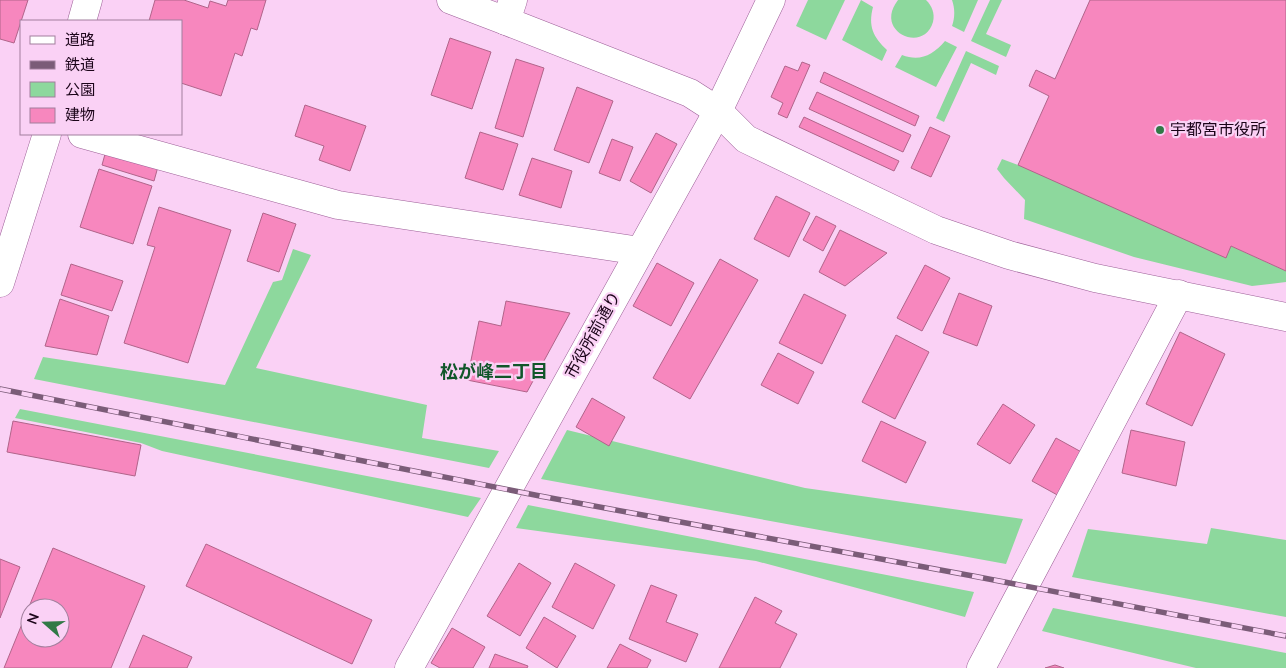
<svg xmlns="http://www.w3.org/2000/svg" width="1286" height="668" viewBox="0 0 1286 668" font-family="'Nunito Sans','Noto Sans JP',sans-serif">
<rect width="100%" height="100%" fill="#fad1f5"/>
<g fill="#8dd89d">
<path d="M808,0H845L826,40L796,26Z"/>
<path d="M861,0L873,7C868,26 873,37 887,50L882,61L842,40Z"/>
<path d="M898,0H926C932,6 935,13 933,22C924,54 873,32 898,0Z"/>
<path d="M952,0H978L964,32L952,26C955,17 955,9 952,0Z"/>
<path d="M990,0H1002L986,34L1011,45L1006,57L971,41Z"/>
<path d="M945,41L957,47L936,87L895,67L902,55C920,62 933,55 945,41Z"/>
<path d="M966,51L999,66L996,75L971,63L944,122L936,118Z"/>
<path d="M1002,159L1231,246L1286,271V282L1252,286L1134,257L1024,219L1025,200L1004,178L997,169Z"/>
<path d="M293,249L311,255L256,368L427,405L422,438L499,451L489,468L34,379L43,357L225,385L273,282L282,280Z"/>
<path d="M20,409L481,498L468,517L162,451L141,443L15,418Z"/>
<path d="M567,430L805,488L1023,519L1006,564L541,479Z"/>
<path d="M528,505L974,592L965,617L756,561L516,528Z"/>
<path d="M1211,528L1286,540V617L1072,577L1088,529L1207,544Z"/>
<path d="M1053,608L1286,653V668H1196L1042,631Z"/>
</g>
<g fill="#f787be" stroke="#b1648a" fill-rule="evenodd">
<path d="M0,0H28L14,43L0,39Z"/>
<path d="M155,0H184L208,8L210,1L226,6L228,0H266L257,30L251,28L242,56L235,53L221,96L181,83V21H149Z"/>
<path d="M1090,0H1286V271L1231,246L1226,258L1018,165L1049,96L1029,86L1033,76L1036,70L1055,79Z"/>
<path d="M450,38L491,52L472,109L431,95Z"/>
<path d="M516,59L544,68L523,137L495,128Z"/>
<path d="M802,62L810,65L787,118L778,114L783,103L771,97L785,66L798,71Z"/>
<path d="M824,72L919,116L915,126L820,82Z"/>
<path d="M577,87L613,101L589,163L554,150Z"/>
<path d="M817,92L911,135L903,152L809,109Z"/>
<path d="M305,105L366,126L350,171L319,160L324,146L295,136Z"/>
<path d="M804,117L899,161L894,171L799,127Z"/>
<path d="M930,127L950,136L931,177L911,168Z"/>
<path d="M480,132L518,144L503,190L465,178Z"/>
<path d="M656,133L677,144L651,193L630,181Z"/>
<path d="M612,139L633,147L620,181L599,173Z"/>
<path d="M107,147L159,163L154,181L102,165Z"/>
<path d="M532,158L572,171L561,208L519,195Z"/>
<path d="M99,169L152,186L133,244L80,227Z"/>
<path d="M776,196L810,213L789,257L754,239Z"/>
<path d="M159,207L231,230L188,363L124,343L155,247L147,245Z"/>
<path d="M263,213L296,224L279,272L247,261Z"/>
<path d="M816,216L836,226L823,251L803,240Z"/>
<path d="M840,230L887,253L845,286L819,272Z"/>
<path d="M720,259L758,280L690,399L653,378Z"/>
<path d="M657,263L694,283L671,326L633,306Z"/>
<path d="M71,264L123,281L112,311L61,295Z"/>
<path d="M925,265L950,278L922,331L897,318Z"/>
<path d="M959,293L992,306L977,346L943,333Z"/>
<path d="M804,294L846,315L822,364L779,343Z"/>
<path d="M60,299L109,316L97,355L45,346Z"/>
<path d="M506,301L570,313L527,392L467,380L479,321L501,326Z"/>
<path d="M1180,332L1225,354L1192,426L1146,404Z"/>
<path d="M896,335L929,352L895,419L862,402Z"/>
<path d="M778,353L814,372L798,404L761,385Z"/>
<path d="M592,398L625,417L609,446L576,427Z"/>
<path d="M1003,404L1035,425L1010,464L977,444Z"/>
<path d="M13,421L141,445L135,476L7,452Z"/>
<path d="M881,421L926,442L906,483L862,461Z"/>
<path d="M1131,430L1185,442L1176,486L1122,473Z"/>
<path d="M1056,438L1085,454L1061,497L1032,481Z"/>
<path d="M206,544L372,620L352,664L186,586Z"/>
<path d="M53,548L145,586L111,668H4ZM30,608H60V638H30Z"/>
<path d="M0,559L20,567L0,618Z"/>
<path d="M519,563L551,583L520,636L487,616Z"/>
<path d="M575,563L615,585L593,629L552,607Z"/>
<path d="M651,585L677,595L666,622L698,634L686,662L629,639Z"/>
<path d="M755,597L782,611L775,623L797,634L780,668H719Z"/>
<path d="M544,617L576,636L557,668L526,648Z"/>
<path d="M452,628L485,647L473,668H440L431,663Z"/>
<path d="M143,635L192,657L187,668H129Z"/>
<path d="M620,644L651,660L647,668H607Z"/>
<path d="M495,654L528,666L527,668H489Z"/>
<path d="M1055,665L1064,668H1045Z"/>
</g>
<g fill="none" stroke-linecap="round" stroke-linejoin="round">
<g stroke="#9c5f97" stroke-width="29">
<g id="street">
<path d="M506,21L513,0"/>
<path d="M82,134L338,205L640,251"/>
<path d="M981,668L1179,294"/>
</g>
</g>
<g stroke="#9c5f97" stroke-width="29">
<g id="secondary">
<path d="M451,0L506,21L690,93L718,111L746,139L936,230L1009,255L1095,278L1286,317"/>
<path d="M82,21L88,0"/>
<path d="M0,283L47,134"/>
<path d="M409,668L718,111L771,0"/>
</g>
</g>
<use href="#street" stroke="#fff" stroke-width="28"/>
<use href="#secondary" stroke="#fff" stroke-width="28"/>
<g stroke="#7b5c78" stroke-width="5.5">
<path id="rail" d="M0,389L540,496L973,576L1286,636"/>
</g>
<use href="#rail" stroke="#fad1f5" stroke-width="4" stroke-dasharray="11" stroke-linecap="butt"/>
</g>
<circle fill="#317946" stroke="#fad1f5" stroke-width="2" cx="1160" cy="130" r="5"/>
<g text-anchor="middle" dominant-baseline="central" stroke-width="4.5" stroke-linejoin="round" paint-order="stroke">
<g font-size="16" fill="#1b0419" stroke="#fad1f5" text-anchor="start">
<text x="1170" y="130">宇都宮市役所</text>
</g>
<g font-size="16" fill="#1b0419" stroke="#fad1f5">
<text transform="translate(593 335) rotate(-61)">市役所前通り</text>
</g>
<g font-size="18" font-weight="bold" fill="#105629" stroke="#fad1f5">
<text x="494" y="372">松が峰二丁目</text>
</g>
</g>
<rect x="20" y="20" width="162" height="115" fill="#fad1f5" stroke="#a17f9d"/>
<rect x="30" y="36" width="25" height="8" fill="#ffffff" stroke="#a17f9d"/>
<text x="65" y="45" font-size="15" fill="#1b0419">道路</text>
<rect x="30" y="61" width="25" height="8" fill="#7b5c78" stroke="#a17f9d"/>
<text x="65" y="70" font-size="15" fill="#1b0419">鉄道</text>
<rect x="30" y="82" width="25" height="15" fill="#8dd89d" stroke="#a17f9d"/>
<text x="65" y="95" font-size="15" fill="#1b0419">公園</text>
<rect x="30" y="108" width="25" height="15" fill="#f787be" stroke="#a17f9d"/>
<text x="65" y="120" font-size="15" fill="#1b0419">建物</text>
<g transform="translate(45 623) rotate(290)"><circle r="24" fill="#fad1f5" stroke="#a17f9d"/>
<path d="M0-4L9 19L0 12L-9 19Z" fill="#317946"/>
<text y="-8" font-size="14" font-weight="bold" text-anchor="middle" fill="#1b0419">N</text>
</g>
</svg>
